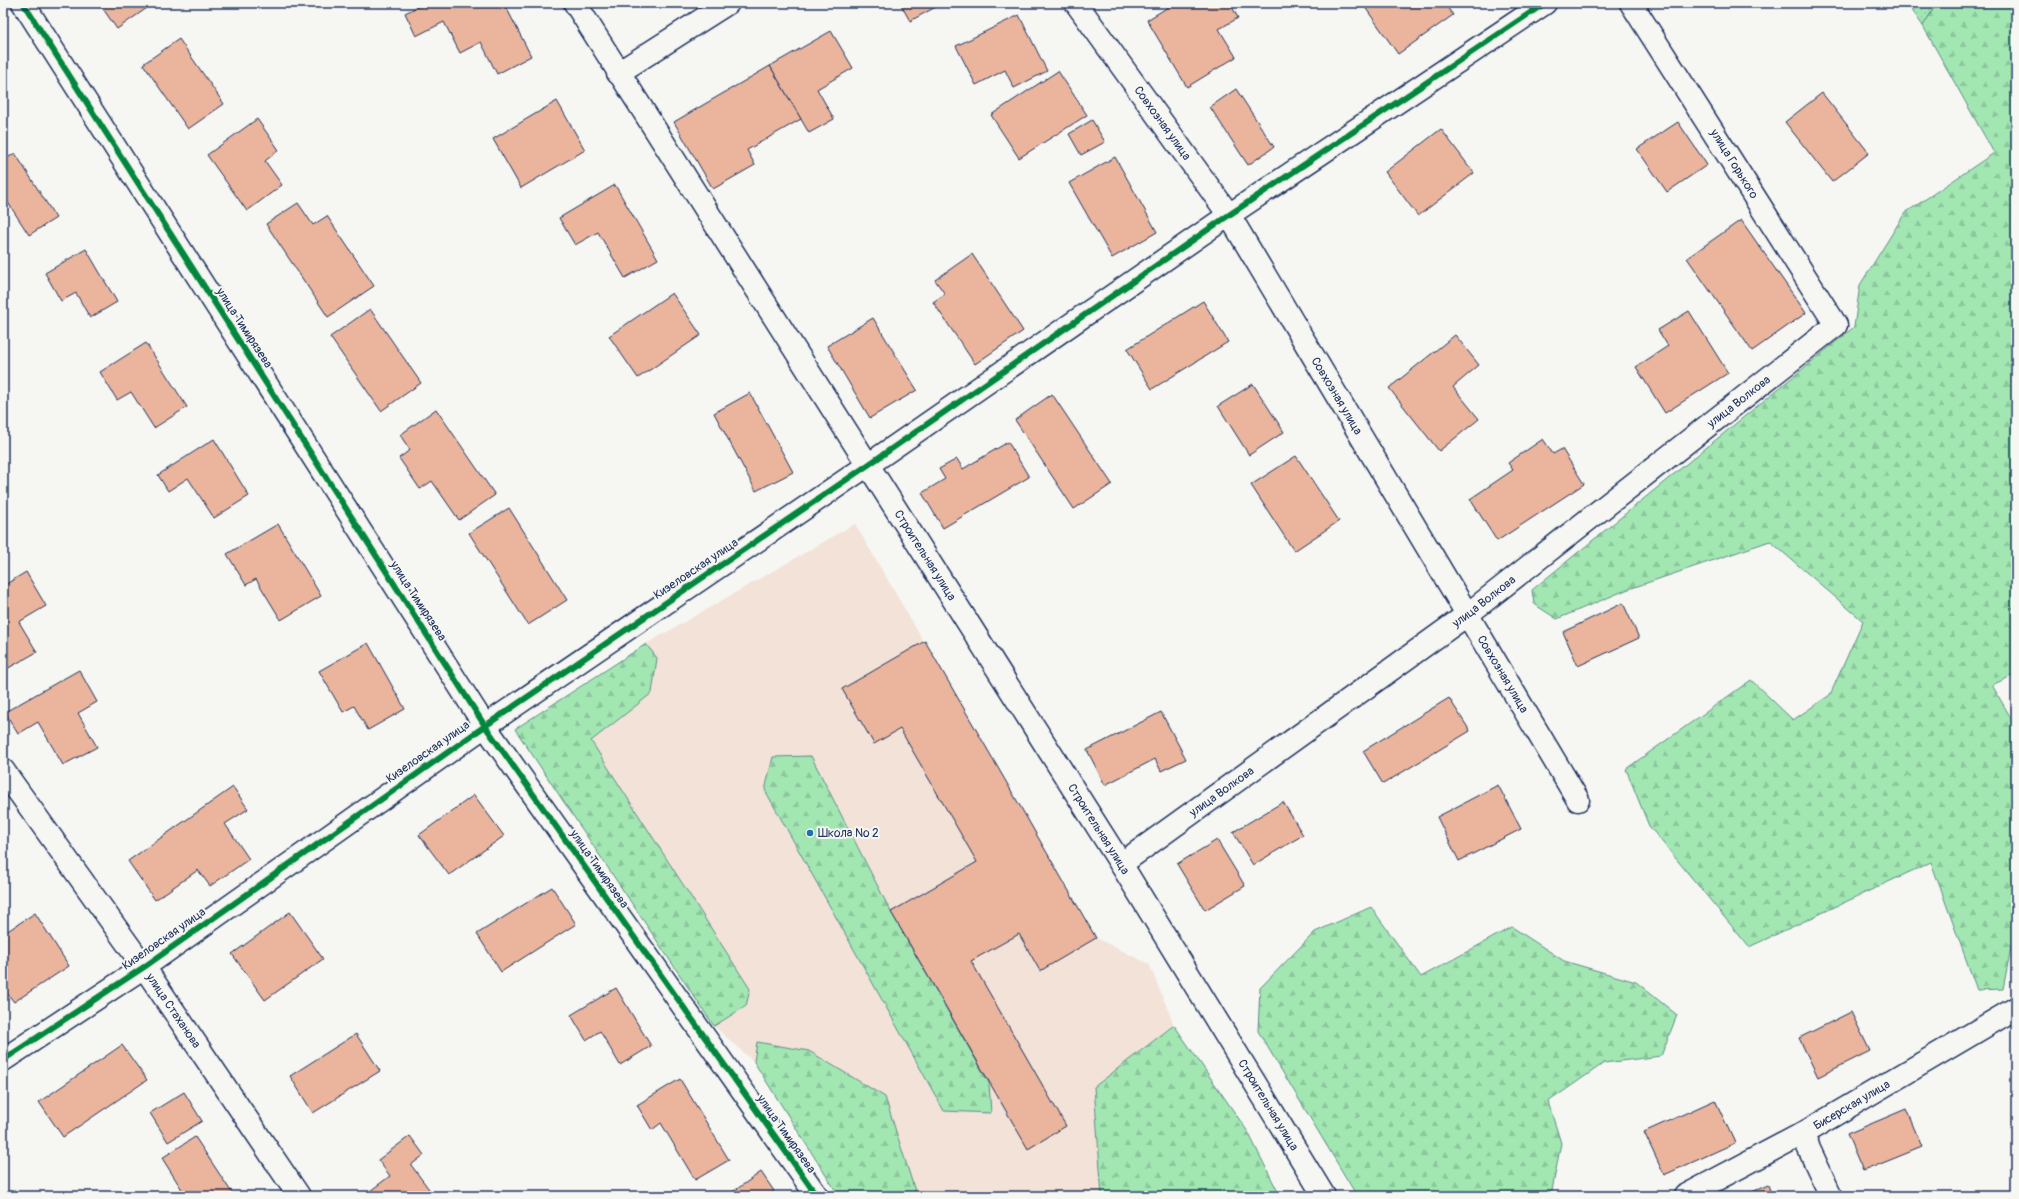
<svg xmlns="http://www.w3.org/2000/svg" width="2019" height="1199" viewBox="0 0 2019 1199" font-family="Pangolin,sans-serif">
<defs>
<pattern id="grass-dots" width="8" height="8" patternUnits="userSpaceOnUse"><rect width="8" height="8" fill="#a2e7b2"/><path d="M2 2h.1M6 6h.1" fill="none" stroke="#8bc69c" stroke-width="1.8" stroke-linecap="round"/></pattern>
<pattern id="forest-firs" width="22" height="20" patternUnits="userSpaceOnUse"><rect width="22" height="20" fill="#a2e7b2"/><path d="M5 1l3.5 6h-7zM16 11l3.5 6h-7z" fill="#8bc69c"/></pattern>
</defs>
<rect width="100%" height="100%" fill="#f6f6f2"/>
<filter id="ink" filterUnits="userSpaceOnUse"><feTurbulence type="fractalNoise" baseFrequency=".025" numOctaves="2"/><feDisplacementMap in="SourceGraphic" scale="8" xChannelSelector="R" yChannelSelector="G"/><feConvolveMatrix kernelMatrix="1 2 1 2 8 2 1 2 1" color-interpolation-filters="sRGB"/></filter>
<g filter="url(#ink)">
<path fill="#f2e2d8" d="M855,524L1096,938L1149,964L1174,1025L1094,1087L1102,1196H839L754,1062L714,1026L515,729L646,644Z"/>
<path fill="url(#grass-dots)" stroke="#5e8b88" d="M1907,3H1937L1923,26Z"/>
<g fill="url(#forest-firs)" stroke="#5e8b88">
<path d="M1937,3H2016V606L2011,610L2016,619V674L1992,685L2016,727V921L2003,989L1977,990L1931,862L1749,947L1649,826L1626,769L1751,680L1793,720L1830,695L1863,621L1770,541L1626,590L1557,619L1534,604L1532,590L1854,327L1860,285L1905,213L1994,153L1923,26Z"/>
<path d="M646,644L657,658L652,693L591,741L750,989L746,1006L714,1026L515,729Z"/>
<path d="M811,756L891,912L989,1083L991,1113L944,1111L765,790L773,757Z"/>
<path d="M1371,907L1421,977L1512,927L1564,961L1636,982L1677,1015L1661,1056L1604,1063L1548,1102L1561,1143L1551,1196H1357L1258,1031L1260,988L1315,932Z"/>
<path d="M1174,1025L1248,1132L1280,1196H1102L1094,1087Z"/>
<path d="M757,1042L809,1051L885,1097L915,1191L914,1196H839L754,1062Z"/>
</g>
<g fill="#eab59c" stroke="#1b2f5e">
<path d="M99,3H144L147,8L117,29Z"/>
<path d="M425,3H466L469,7L477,3H504L531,56L497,74L481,42L460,53L444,22L416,36L405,13Z"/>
<path d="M900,3H943L910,21Z"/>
<path d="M1175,3H1230L1238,18L1219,29L1236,57L1187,87L1147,20Z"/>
<path d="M1362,3H1444L1453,15L1398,54Z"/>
<path d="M1019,15L1047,71L1014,88L1005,70L976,85L956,46Z"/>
<path d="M831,31L853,68L817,89L834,119L809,133L770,66Z"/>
<path d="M179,39L224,104L188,129L143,64Z"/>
<path d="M770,66L801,119L747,150L755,165L713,189L674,122Z"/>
<path d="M1058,71L1087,115L1019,158L991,115Z"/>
<path d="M1236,89L1274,147L1248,165L1210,107Z"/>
<path d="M1822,93L1869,153L1832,182L1785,122Z"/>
<path d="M557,101L585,150L521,188L493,139Z"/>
<path d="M257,119L279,150L265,161L282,185L247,211L207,155Z"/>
<path d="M1092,120L1105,142L1081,155L1069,134Z"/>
<path d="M1678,122L1707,165L1667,192L1637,149Z"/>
<path d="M1441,129L1474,173L1418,216L1385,172Z"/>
<path d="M15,153L56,218L29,235L7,201L3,204V161Z"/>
<path d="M1115,157L1157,232L1112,258L1069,183Z"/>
<path d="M615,185L658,259L625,278L598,232L575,245L559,218Z"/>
<path d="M298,203L313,225L327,216L374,286L328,317L266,224Z"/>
<path d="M1741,220L1806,313L1752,351L1687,258Z"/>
<path d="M86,249L117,302L90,318L76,293L61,301L45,273Z"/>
<path d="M972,254L1023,331L975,364L933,302L945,294L935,280Z"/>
<path d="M672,293L701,335L638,378L609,336Z"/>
<path d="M1203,301L1228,342L1152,389L1127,349Z"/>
<path d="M370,309L421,383L381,411L330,337Z"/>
<path d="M1689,311L1728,373L1665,413L1636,367L1668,346L1658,330Z"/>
<path d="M873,318L917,390L870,418L827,346Z"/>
<path d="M1455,335L1479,365L1453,387L1479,419L1439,451L1389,388Z"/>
<path d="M146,343L187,407L154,428L131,392L117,400L100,372Z"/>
<path d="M1253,384L1284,432L1249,455L1218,406Z"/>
<path d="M750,393L793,472L756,491L714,413Z"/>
<path d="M1052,394L1112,484L1074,509L1015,420Z"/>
<path d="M436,409L495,495L459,520L432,481L420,489L399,458L410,450L400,435Z"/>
<path d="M214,439L249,496L214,518L188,478L168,491L158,475Z"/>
<path d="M1543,439L1553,454L1562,449L1584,484L1497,541L1470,499L1513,470L1508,463Z"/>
<path d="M1008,442L1029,477L943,528L922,493L945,479L939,469L957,459L963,469Z"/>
<path d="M1296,456L1339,521L1294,551L1251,485Z"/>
<path d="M509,508L567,600L528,625L469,533Z"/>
<path d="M278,524L321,596L281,620L256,579L246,585L227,554Z"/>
<path d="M26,572L46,606L19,622L37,652L3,671V586Z"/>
<path d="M1623,603L1639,638L1578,666L1563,632Z"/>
<path d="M925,641L1096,938L1040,971L1019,934L971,961L1066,1126L1028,1149L891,912L977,862L900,729L874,744L842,689Z"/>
<path d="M368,643L405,709L368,730L354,706L343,712L319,671Z"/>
<path d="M79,670L97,702L78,713L97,747L63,765L38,722L18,734L5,712Z"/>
<path d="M1449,698L1470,731L1383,784L1363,751Z"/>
<path d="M1161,712L1186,759L1161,771L1155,759L1105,785L1087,750Z"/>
<path d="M1498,785L1521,829L1459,861L1437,817Z"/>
<path d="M233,787L248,809L225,824L249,859L210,886L198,870L155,900L128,861Z"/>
<path d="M474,795L504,836L449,875L419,835Z"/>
<path d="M1283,802L1303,835L1253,865L1233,832Z"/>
<path d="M1217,840L1245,886L1205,910L1177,864Z"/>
<path d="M552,887L576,924L501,972L477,934Z"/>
<path d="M290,912L323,959L265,1000L232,954Z"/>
<path d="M35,913L69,966L14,1002L7,993L3,996V934Z"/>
<path d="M616,988L651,1046L620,1065L600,1031L586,1040L571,1015Z"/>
<path d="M1851,1012L1870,1051L1818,1077L1799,1038Z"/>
<path d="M356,1034L380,1071L313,1113L290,1076Z"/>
<path d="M122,1045L147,1080L63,1137L39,1102Z"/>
<path d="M680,1079L729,1160L695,1180L661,1123L652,1130L637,1105Z"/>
<path d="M184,1092L202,1121L168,1142L150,1113Z"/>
<path d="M1715,1100L1735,1143L1664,1175L1644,1132Z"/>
<path d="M1906,1109L1922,1147L1863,1171L1847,1134Z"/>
<path d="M410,1136L424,1155L411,1165L434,1196H373L370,1191L390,1176L378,1160Z"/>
<path d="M195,1137L234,1196H186L162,1158Z"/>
<path d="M761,1172L774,1191L766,1196H727Z"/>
<path d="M1768,1185L1772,1196H1743Z"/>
</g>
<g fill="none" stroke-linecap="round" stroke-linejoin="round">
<g stroke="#1b2f5e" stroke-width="25">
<g id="minor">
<path d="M23,3L485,726L817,1196"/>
<path id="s1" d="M1076,3L1229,215L1578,800"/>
<path d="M618,73L728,3"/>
<path id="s2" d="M3,770L144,967L299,1196"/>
<path id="s3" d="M1121,864L1468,614L1836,325L1631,3"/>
<path d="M3,1060L144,967L485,726L868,465L1229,215L1545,3"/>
<path d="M1802,1134L1831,1196"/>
<path id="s4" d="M1685,1196L1802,1134L2016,1008"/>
</g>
</g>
<g stroke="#1b2f5e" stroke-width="25">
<g id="tertiary">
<path id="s5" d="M575,3L1121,864L1324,1196"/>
</g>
</g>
<use href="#minor" stroke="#f6f6f2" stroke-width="22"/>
<use href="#tertiary" stroke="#f6f6f2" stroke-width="22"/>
<g stroke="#f6f6f2" stroke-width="8">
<g id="cycleway">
<path d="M23,3L485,726L817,1196"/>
<path d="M3,1060L144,967L485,726L868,465L1229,215L1545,3"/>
</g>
</g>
<use href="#cycleway" stroke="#00873e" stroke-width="6"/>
</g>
</g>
<circle fill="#1f6fb2" stroke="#f6f6f2" stroke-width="1.5" cx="810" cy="833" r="4"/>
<g text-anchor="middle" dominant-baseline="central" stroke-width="4" stroke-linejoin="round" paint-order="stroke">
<g font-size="12" fill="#1b2f5e" stroke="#f6f6f2">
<text stroke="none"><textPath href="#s1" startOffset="148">Совхозная улица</textPath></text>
<text transform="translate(1734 164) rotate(58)">улица Горького</text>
<text transform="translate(244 328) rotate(57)">улица Тимирязева</text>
<text stroke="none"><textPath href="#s1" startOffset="472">Совхозная улица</textPath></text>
<text stroke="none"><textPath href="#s3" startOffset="772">улица Волкова</textPath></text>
<text stroke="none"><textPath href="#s5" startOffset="654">Строительная улица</textPath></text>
<text transform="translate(696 569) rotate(-34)">Кизеловская улица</text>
<text transform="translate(418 601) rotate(57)">улица Тимирязева</text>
<text stroke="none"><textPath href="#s3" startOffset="448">улица Волкова</textPath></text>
<text stroke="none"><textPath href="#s1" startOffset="796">Совхозная улица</textPath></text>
<text transform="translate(428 752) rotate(-35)">Кизеловская улица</text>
<text stroke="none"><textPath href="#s3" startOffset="124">улица Волкова</textPath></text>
<text stroke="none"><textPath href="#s5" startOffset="978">Строительная улица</textPath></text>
<text transform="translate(599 869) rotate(55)">улица Тимирязева</text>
<text transform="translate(164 939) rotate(-35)">Кизеловская улица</text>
<text stroke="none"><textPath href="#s2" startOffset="295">улица Стаханова</textPath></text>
<text stroke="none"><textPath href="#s5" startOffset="1302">Строительная улица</textPath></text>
<text stroke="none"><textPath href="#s4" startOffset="190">Бисерская улица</textPath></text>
<text transform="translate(786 1134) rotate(55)">улица Тимирязева</text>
</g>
<g font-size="12" fill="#1b2f5e" stroke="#f6f6f2" text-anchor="start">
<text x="818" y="833">Школа № 2</text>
</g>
</g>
<rect width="2019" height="1199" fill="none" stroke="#f6f6f2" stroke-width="16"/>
<rect x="8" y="8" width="2003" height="1183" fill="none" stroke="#1b2f5e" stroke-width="1.5" filter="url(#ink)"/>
</svg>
